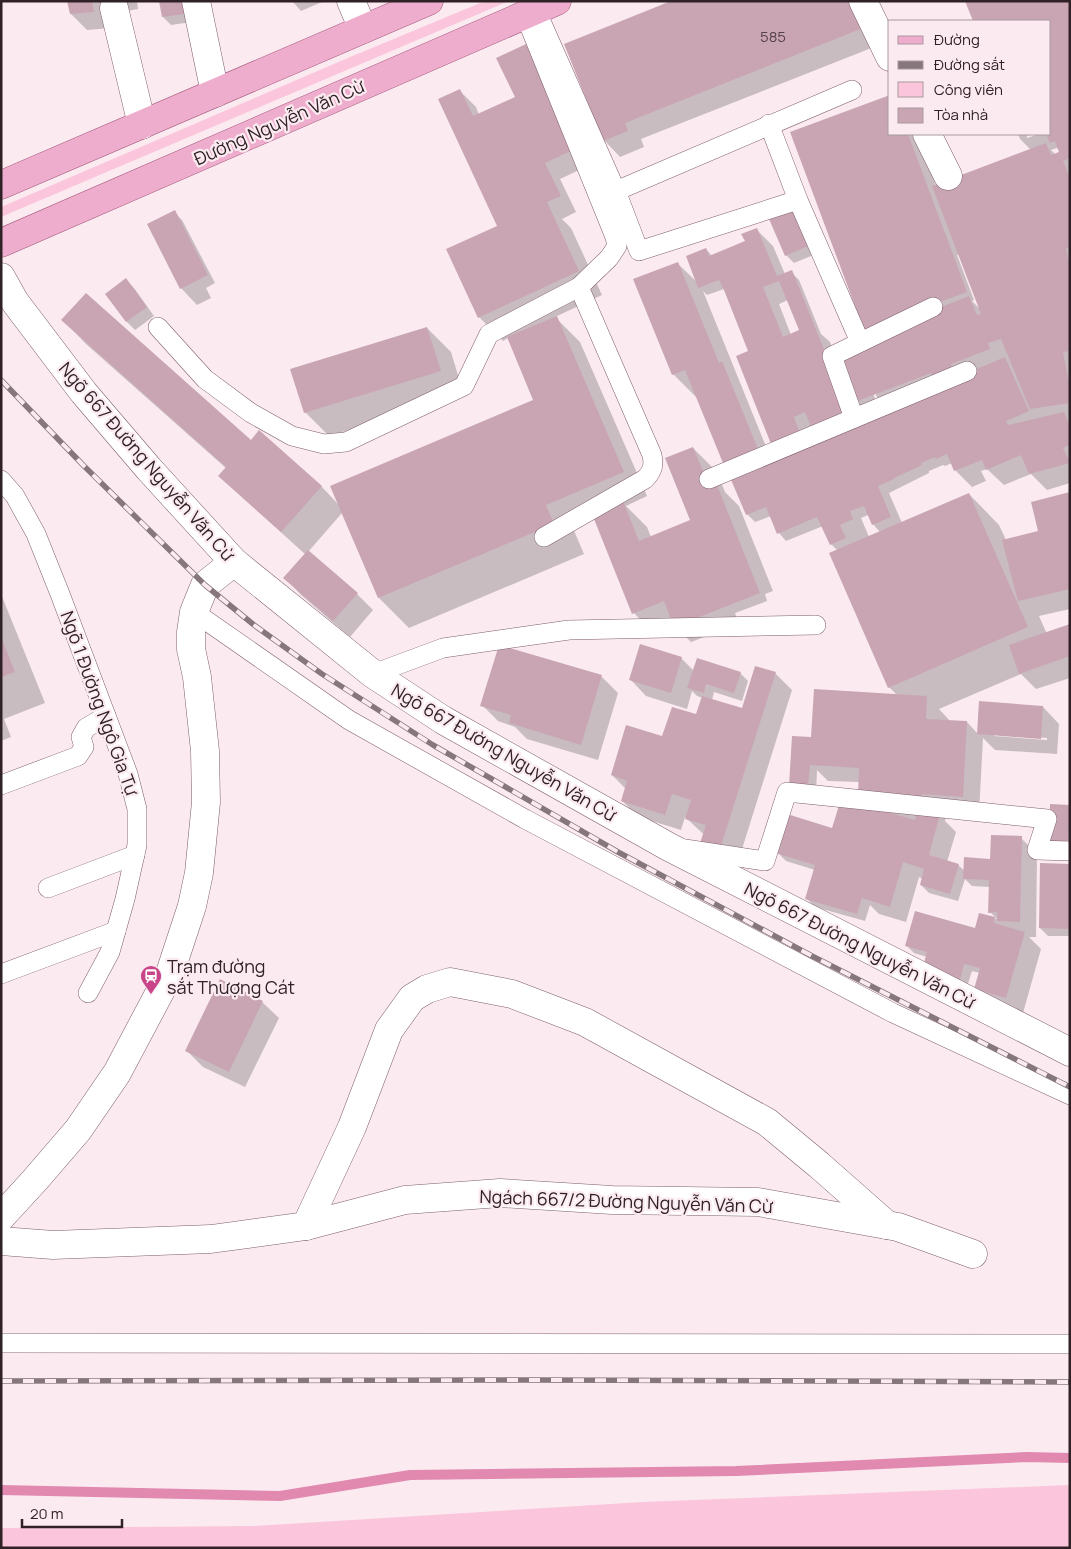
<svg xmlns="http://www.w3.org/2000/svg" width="1071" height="1549" viewBox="0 0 1071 1549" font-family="Manrope,sans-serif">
<rect width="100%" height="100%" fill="#fbebf1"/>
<g fill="#fbc6db">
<path d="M485,1H509L1,217V207L343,60Z"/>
<path d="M1070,1485V1548H1V1528L253,1526L643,1502Z"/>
</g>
<g fill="#0003" fill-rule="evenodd">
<path d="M68,1H137L138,9L110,14V28L87,30L71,14Z"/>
<path d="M190,1L192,22L171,25L163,17Z"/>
<path d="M292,1H321L322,2L301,11Z"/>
<path d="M861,1L879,45L641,139L644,147L620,157L604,140L565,45Z"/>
<path d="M966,1H1070V483L1047,490L1031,474L1004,485L987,469L981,471L986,481L972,487L955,470L952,463L945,466L943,465L929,471V473L889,493L902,523L969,494L999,525L1006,540L1041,531L1070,493V609L1039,616L1047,634L1070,625V678L1036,689L1021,674L939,709L951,722H967L978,734L1043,707L1059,724L1057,754L995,750L983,738L979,813L946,810L945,821L956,832L947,862L958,865L965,871L991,860L1021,838L1037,854L1036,937H1029L1041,949L1023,1013L976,989L980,973L972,971L967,987L927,957L914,953L906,945L975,930L980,914L997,919L990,912V887L972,886L965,879L958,901L929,893L921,885L923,879L919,877L906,922L879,914L870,905L865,921L815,907L807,899L815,870L786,861L778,853L832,829L872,809L860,782L828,781L817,770L816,795L798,794L811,738L898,696L889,687L838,551L831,544L823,526L786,541L779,533L771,516L755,522L747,514L697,398L673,374L677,263L698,283L706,249L712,256L746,242L757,230L773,246L785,274L791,272L799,280L821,334L830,342L845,382L856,349L890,134H917L936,186L1031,150L1020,139L1018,134H1032L1027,136V138L1039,134H1050V130L1051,129L1050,127V21H974ZM1057,148L1061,153L1056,155L1051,150ZM960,254L981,310L972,301L974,300L957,255ZM724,289L750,352L774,448L771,459L703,291L707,295ZM788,300L801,331L791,335L779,304ZM859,357H861L878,400L876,401ZM846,396L856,402L864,409ZM868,515L873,524L880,532L869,537L861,518ZM994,734L1047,738V740L994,736Z"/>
<path d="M526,46L542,62L590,165L560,179L576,212L562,219L571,228L602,295L555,317L580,342L647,496L626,506L647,527L651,537L692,521L693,448L717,472L725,492L739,506L773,591L765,594L767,601L735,613L739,624L691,642L678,629L657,637L634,613L594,515L569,519L584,554L409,628L379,598L342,513L308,552L357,594L373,610L350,637L301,595L285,578L306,555L244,499L220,476L227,469L86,344L63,320L321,486L338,504L535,400L508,338L503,341L479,317L499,226L459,90L476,107L479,115L516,98Z"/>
<path d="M174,212L182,220L215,283L206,288L211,298L197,305L181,288Z"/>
<path d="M771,220L821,252L794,263L786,255Z"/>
<path d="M126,280L134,288L154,316L135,330L127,322L107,294Z"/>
<path d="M427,328L451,352L464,395L329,436L305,412Z"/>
<path d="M1,594L45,703L4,719L11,737L1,741Z"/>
<path d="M681,658L694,671L740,673L748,681L742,701L714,692L712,700L743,709L775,673L792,690L737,865L685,817L681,830L639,817L622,801L626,789L612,775L697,716L703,698L697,696L692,691L687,709L646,696L630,679Z"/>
<path d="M602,677L618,693L598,760L527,739L515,727L498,721L482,705Z"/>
<path d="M1070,806V852L1058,851Z"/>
<path d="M1070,865V936H1048L1040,928Z"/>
<path d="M262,1002L279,1018L245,1087L203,1067L186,1050Z"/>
</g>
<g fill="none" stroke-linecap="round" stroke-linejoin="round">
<path stroke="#e289b0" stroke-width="10" d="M1,1490L280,1496L410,1475L736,1471L1027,1457L1070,1458"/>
</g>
<g fill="#c9a5b3" fill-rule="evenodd">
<path d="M67,1H92L94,12L70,14Z"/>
<path d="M159,1H183L185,14L162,17Z"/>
<path d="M671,1H852L863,28L625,123L628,131L603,141L564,44Z"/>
<path d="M965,1H1070V158L1063,161L1070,178V247L1066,248L1070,267V351L1063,352L1070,388V403L1030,409L1001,339L988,343L990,349L951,364L955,372L934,381L931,373L855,402L837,356L895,325L969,296L977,315L981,314L932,186L1046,143L1051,155L1059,152L1055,141L1050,143L1046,134H1050V21H973Z"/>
<path d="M526,44L575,149L545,163L561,196L547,202L579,271L478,318L446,249L497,226L438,99L460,89L473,116L515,97L496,58Z"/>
<path d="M890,95V134H908L967,292L864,330L790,132Z"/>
<path d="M798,208L813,244L785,256L769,219Z"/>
<path d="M175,210L208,275L180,289L147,224Z"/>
<path d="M757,228L777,276L792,270L850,414L812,429L805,412L794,417L799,431L784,437L786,444L773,449L736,356L748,351L724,290L719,280L698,288L686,256L706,248L709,256L745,241L741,234ZM779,281L799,330L783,337L763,287Z"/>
<path d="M678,262L719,363L722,361L760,454L725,468L685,370L672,375L633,279Z"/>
<path d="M126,278L147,307L126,322L105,294Z"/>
<path d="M86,293L251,440L259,430L322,486L281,532L218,476L226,467L61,320Z"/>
<path d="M557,316L624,472L546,505L554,524L378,598L330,486L533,400L507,337Z"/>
<path d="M427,327L441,371L304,413L290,369Z"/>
<path d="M1005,357L1029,411L1006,421L1008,425L1064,412L1070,427V445L1063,448L1070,463L1029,474L1021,455L986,470L982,460L954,471L947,454L936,459L935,457L921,463L922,465L894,478V479L878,486L891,517L872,525L864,506L850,511L853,519L840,525L846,538L830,545L817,517L777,534L766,507L746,515L729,475Z"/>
<path d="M693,447L708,483L715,480L760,593L674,627L664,601L632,614L592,514L623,501L639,541L690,520L665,458Z"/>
<path d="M1070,492V589L1018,601L1002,540L1038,531L1031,502Z"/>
<path d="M969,493L1028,627L888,688L829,553Z"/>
<path d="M308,550L358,593L333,621L283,578Z"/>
<path d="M1070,624V656L1019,674L1009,645Z"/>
<path d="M1,637L15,672L1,677Z"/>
<path d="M640,644L682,657L671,693L629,680Z"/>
<path d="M499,645L602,675L581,745L509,723L511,715L480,706Z"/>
<path d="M697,658L741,672L734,693L706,684L704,693L687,688Z"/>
<path d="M755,666L776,672L720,849L700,843L706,825L685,819L691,800L672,794L665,815L621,801L627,781L611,775L626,725L662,736L672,707L696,714L702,696L742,708Z"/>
<path d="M814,689L927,696L926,719L967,721L963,797L922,794L921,801L858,797L859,768L810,765L808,787L789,786L792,736L811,737Z"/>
<path d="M979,701L1043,706L1041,739L977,734Z"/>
<path d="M841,799L915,820L918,808L940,814L929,855L959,864L950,894L920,885L924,869L903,862L890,907L862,898L857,914L805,899L815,865L776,853L787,814L832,828Z"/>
<path d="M1050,804L1070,805L1068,845L1049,844Z"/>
<path d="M991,835L1022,836L1020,922L997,921V912L988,913L989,880L963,879L964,857L990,859Z"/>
<path d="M1040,863L1070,864V929L1039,928Z"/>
<path d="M915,911L975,928L979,913L995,917L994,923L1025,932L1006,998L974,989L980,968L964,964L960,980L922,970L927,952L905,946Z"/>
<path d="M220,979L263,1001L229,1072L185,1051Z"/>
</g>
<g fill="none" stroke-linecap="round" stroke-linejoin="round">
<g stroke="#7f5e6c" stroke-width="20">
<g id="lane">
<path d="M536,10L616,191L639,251L798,200"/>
<path d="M769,124L798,200L860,342"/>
<path d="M616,191L852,90"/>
<path d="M158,327L205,379L251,413L292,436L324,444L346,442L464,386L489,334L579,287L609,258L617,246L615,237L525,15"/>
<path d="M854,418L832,356L933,307"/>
<path d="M709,479L967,371"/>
<path d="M1,480L15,496L36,534L60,594L128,774L137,809V845L125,899L110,952L88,993"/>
<path d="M544,537L645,479C653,471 654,465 652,455L579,287"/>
<path d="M194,612L349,720L525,819L893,1013L1070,1095"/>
<path d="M373,674L443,648L569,630L816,625"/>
<path d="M1,785L78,756L84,747L81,737L86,728L106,716"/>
<path d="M685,849L765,861L787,792L1047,819L1037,850L1070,851"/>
<path d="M48,888L135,855"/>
<path d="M1,974L116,931"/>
<path d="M1,1343L1070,1344"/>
</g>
</g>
<g stroke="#7f5e6c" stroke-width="29">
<g id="street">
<path d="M196,1L215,93"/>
<path d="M351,1L363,29"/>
<path d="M863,1L890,57"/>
<path d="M114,8L142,125"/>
<path d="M927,134L948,176"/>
<path d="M1,277L15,302L84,393L149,469L234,562L373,674L443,720L669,847L1070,1052"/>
<path d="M1,1217L35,1180L78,1130L117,1073L170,973L192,906L199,873L206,802L205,751L197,677L191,649V632L194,612L205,585L234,562"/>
<path d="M306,1226L352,1127L389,1030L412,998L427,989L450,982L512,994L585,1022L767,1122L819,1165L887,1225"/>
<path d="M1,1241L53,1245L211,1239L306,1226L405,1200L500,1193L612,1200L758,1202L898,1227L973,1254"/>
</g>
</g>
<g stroke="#a5597c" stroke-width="29">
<g id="primary">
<path d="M1,185L429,1"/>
<path d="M1,243L557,1"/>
</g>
</g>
<use href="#lane" stroke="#fff" stroke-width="19"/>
<use href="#street" stroke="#fff" stroke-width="28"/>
<use href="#primary" stroke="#efadcd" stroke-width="28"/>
<g stroke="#86777c" stroke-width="5.5">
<g id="rail">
<path d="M1,380L84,466L205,585L254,625L322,674L433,745L618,852L812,956L1070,1087"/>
<path d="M1,1381L535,1380L1070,1382"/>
</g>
</g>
<use href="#rail" stroke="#fbebf1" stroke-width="4" stroke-dasharray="11" stroke-linecap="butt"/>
</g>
<defs>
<g id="station-pin" transform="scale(1.125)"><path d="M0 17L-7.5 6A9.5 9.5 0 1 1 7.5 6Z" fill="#c94589" stroke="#fbebf1"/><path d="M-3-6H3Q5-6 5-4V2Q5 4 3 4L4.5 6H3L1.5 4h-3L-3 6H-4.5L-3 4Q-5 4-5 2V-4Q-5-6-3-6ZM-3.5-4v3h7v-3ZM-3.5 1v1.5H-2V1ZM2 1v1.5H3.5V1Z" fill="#fff"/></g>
</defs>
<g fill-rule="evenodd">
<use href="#station-pin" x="151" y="976"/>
</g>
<g text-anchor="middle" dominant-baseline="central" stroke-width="4.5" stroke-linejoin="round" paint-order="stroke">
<g font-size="15" fill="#564249">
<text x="773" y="36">585</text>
</g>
<g font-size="18" fill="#2f2126" stroke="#fbebf1">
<text transform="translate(279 122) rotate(-24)">Đường Nguyễn Văn Cừ</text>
<text transform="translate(147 461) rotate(49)">Ngõ 667 Đường Nguyễn Văn Cừ</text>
<text transform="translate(100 703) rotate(70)">Ngõ 1 Đường Ngô Gia Tự</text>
<text transform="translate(504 752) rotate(30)">Ngõ 667 Đường Nguyễn Văn Cừ</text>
<text transform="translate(860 945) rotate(27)">Ngõ 667 Đường Nguyễn Văn Cừ</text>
<text transform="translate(626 1201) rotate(2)">Ngách 667/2 Đường Nguyễn Văn Cừ</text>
</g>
<g font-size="18" fill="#2f2126" stroke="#fbebf1" text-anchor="start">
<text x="167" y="966">Trạm đường<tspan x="167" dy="21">sắt Thượng Cát</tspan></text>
</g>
</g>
<rect width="1071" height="1549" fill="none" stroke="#2f2126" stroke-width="5"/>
<rect x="888" y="20" width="162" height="115" fill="#fbebf1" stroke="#a99aa0"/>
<rect x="898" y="36" width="25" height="8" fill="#efadcd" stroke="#a99aa0"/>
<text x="934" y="45" font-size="15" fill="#2f2126">Đường</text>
<rect x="898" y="61" width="25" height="8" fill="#86777c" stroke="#a99aa0"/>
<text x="934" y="70" font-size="15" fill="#2f2126">Đường sắt</text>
<rect x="898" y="82" width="25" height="15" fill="#fbc6db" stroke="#a99aa0"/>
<text x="934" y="95" font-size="15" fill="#2f2126">Công viên</text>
<rect x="898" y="108" width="25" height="15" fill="#c9a5b3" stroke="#a99aa0"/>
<text x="934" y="120" font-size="15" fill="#2f2126">Tòa nhà</text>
<path d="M22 1519v8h100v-8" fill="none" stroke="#2f2126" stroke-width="2.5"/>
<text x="30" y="1519" font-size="15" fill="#2f2126" stroke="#fbebf1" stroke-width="4" paint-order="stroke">20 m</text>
</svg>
